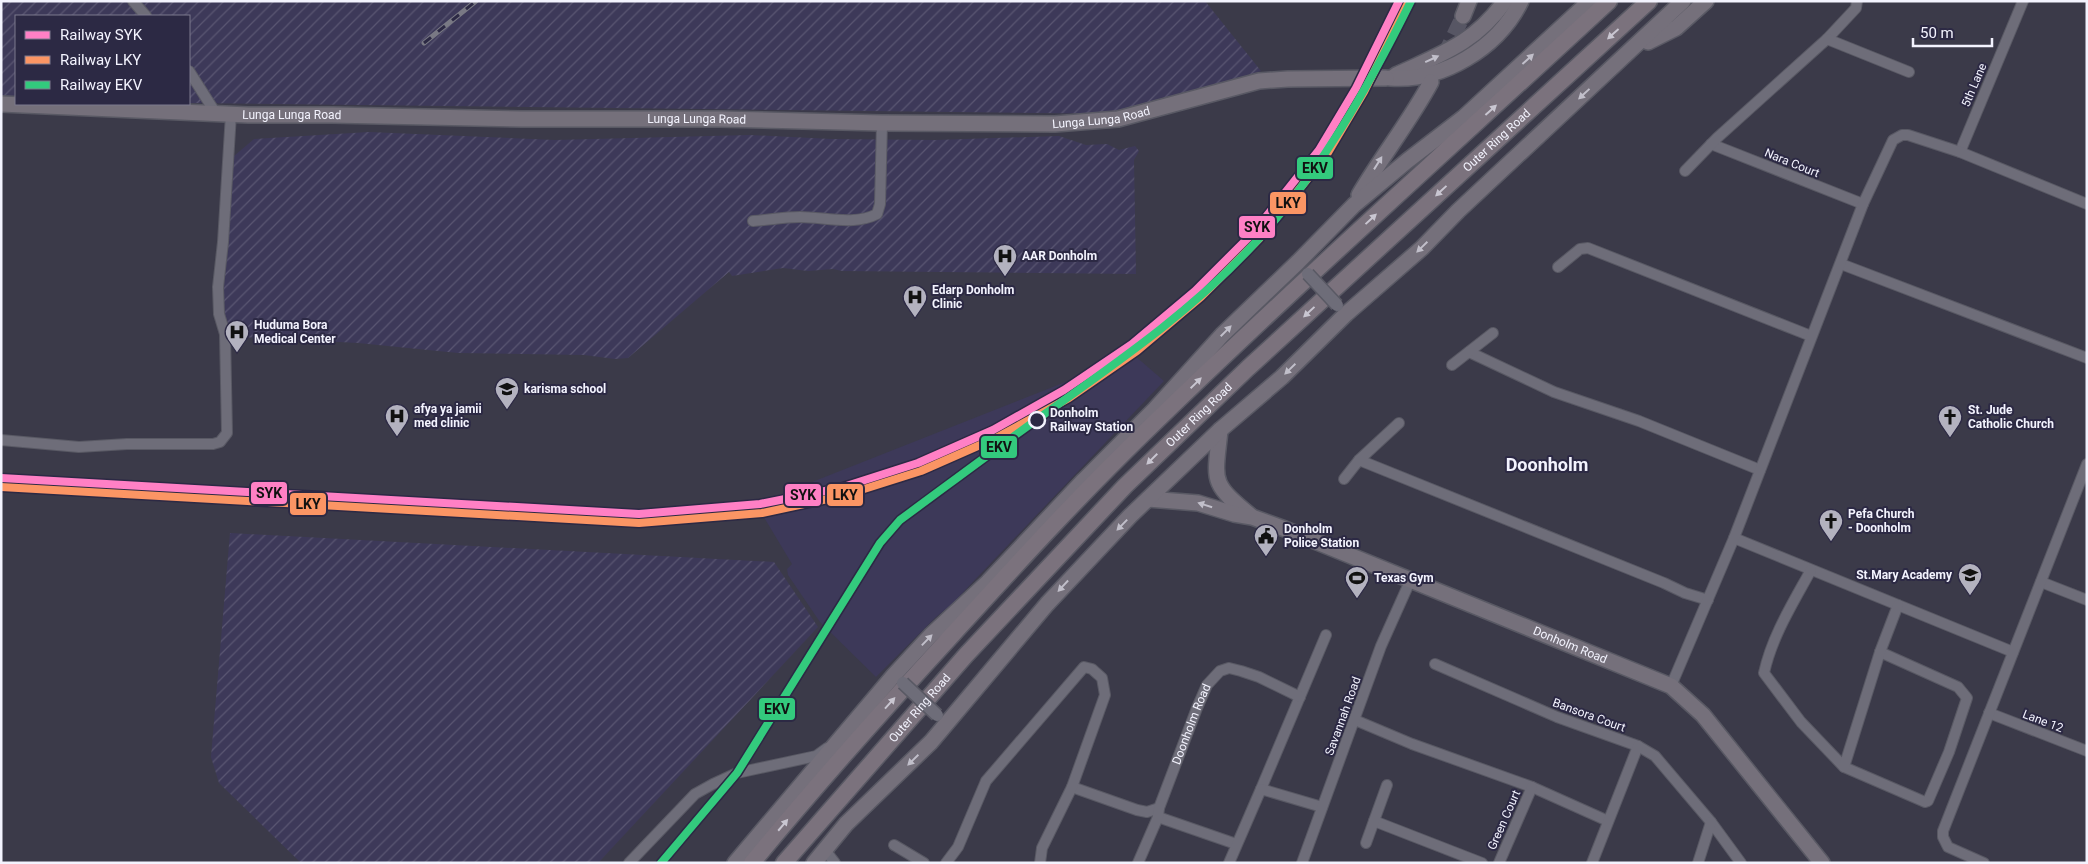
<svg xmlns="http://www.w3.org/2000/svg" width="2088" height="864" viewBox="0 0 2088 864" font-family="Roboto,sans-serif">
<defs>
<pattern id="industrial-furrows" width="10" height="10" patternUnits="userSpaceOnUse" patternTransform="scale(1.25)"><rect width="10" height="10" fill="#3d3959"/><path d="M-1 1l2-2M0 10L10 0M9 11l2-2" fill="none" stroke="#5a5672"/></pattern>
</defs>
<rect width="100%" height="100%" fill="#3b3a49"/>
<path fill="#3d3959" d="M1134,355L1164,381L951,605L936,617L876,677L820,622L788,575L787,569L792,564L756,504Z"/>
<g fill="url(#industrial-furrows)">
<path d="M1,1H1205L1261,71L1209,89L1124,114L189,103V16H16V101L1,100Z"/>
<path d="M369,132L555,140L750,135L831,139L935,140L1059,136L1086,145L1107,144L1119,150L1135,146L1139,151L1134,160L1136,274L842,271L833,269L808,271L783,268L732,276L729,272L628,358L615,359L584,355L458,353L358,343L224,336L222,292L228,192L234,156L254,139Z"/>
<path d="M230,533L774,562L818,627L598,863H301L219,783L211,757Z"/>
</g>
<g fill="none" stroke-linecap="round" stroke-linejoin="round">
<path stroke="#575664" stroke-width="15" stroke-dasharray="15 8" stroke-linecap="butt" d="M1444,56L1463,16"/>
<g stroke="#595964" stroke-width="12">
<g id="minor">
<path d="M133,1L146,16"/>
<path d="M1827,39L1856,8L1857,1"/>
<path d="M189,71L215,112"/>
<path d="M1711,144L1863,204"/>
<path d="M1960,152L2023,1"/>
<path d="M1685,171L1717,138L1827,39L1909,72"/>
<path d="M753,221C768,220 784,217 800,217C824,217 854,226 877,214L880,204L882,123"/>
<path d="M1841,264L2087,358"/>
<path d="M1558,267L1580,249L1588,248L1811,336"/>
<path d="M1469,352L1554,392L1639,421L1760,470"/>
<path d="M1452,365L1493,333"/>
<path d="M1,440L79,447L127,444H213L220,442L227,433L225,334L219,314L218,287L223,242L231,114"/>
<path d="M1359,460L1664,583L1685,593L1708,600"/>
<path d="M1344,479L1359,460L1399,423"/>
<path d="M1734,538L2013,652"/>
<path d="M1811,570C1793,603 1772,636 1764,673L1801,722L1844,767L1925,802L1928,801L1949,752L1967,698L1958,687L1880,652"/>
<path d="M2041,582L2087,600"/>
<path d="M1435,664L1557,717L1638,746L1655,756L1711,822L1741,863"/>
<path d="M1671,686L1734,538L1863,204L1893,140L1902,135H1908L1960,152L2087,204"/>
<path d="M1989,713L2087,751"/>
<path d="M1355,720L1412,744L1532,787L1608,821"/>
<path d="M1844,767L1880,652L1898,605"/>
<path d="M1072,787L1137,810L1147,812L1159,808"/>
<path d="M1261,789L1326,635"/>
<path d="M1158,817L1236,844"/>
<path d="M1374,821L1482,863"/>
<path d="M1366,843L1387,785"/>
<path d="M894,845L924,863"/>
<path d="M825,850L835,863"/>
<path d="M629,863L695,794L713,784L737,773L816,756L827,748"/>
<path d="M946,863L958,847L986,781L1084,667L1092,669L1102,678L1105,695L1072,787L1042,848L1040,863"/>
<path id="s1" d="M1138,863L1158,817L1159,808L1197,708L1207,685L1220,671L1229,668L1241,671L1259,677L1300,697"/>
<path d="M1229,863L1261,789L1322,807"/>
<path d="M1302,863L1381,646L1411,579"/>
<path d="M1499,863L1532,787"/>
<path d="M1592,863L1638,746"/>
<path d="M1698,863L1711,822"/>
<path d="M1984,863L1948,847L1943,837V831L2087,464"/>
</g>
</g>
<g stroke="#595964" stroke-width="18">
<g id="secondary">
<path d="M1463,16L1469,1"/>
<path d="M1648,42L1676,28L1706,1"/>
<path d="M1396,75C1441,54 1474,44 1505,1"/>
<path d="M1390,78C1442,82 1498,48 1521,1"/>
<path id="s2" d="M1,104L248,115H332L522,119H719L882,123L1055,124L1118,119L1259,81L1288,79L1386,78"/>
<path d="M1359,195C1382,156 1410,121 1431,82"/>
<path d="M1220,430C1215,481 1209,482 1251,516"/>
<path id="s3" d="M1148,499L1198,503L1234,514L1252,517L1285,529L1671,686L1703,715L1822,863"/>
<path d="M735,863L894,675L931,635L988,582L1084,480L1155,409L1222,335L1298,262L1354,205L1407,161L1463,118L1590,1"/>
<path d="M814,863L846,824L931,742L1047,604L1130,516L1220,430L1282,377L1346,314L1422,248L1458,211L1683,1"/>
</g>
</g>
<g stroke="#595964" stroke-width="19">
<g id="primary">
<path d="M752,863C817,784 885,708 954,633C1016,565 1077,498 1143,434C1295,286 1453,145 1609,1"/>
<path id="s4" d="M784,863L966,655L1125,486L1248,368L1649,1"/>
</g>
</g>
<use href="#minor" stroke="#6e6d79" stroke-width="10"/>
<use href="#secondary" stroke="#75707b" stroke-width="15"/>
<use href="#primary" stroke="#7b727d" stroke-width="16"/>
<g stroke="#797984" stroke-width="5">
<path id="rail" d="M424,43L476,1"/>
</g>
<use href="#rail" stroke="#2c2944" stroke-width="3" stroke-dasharray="9" stroke-linecap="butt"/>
<g stroke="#595964" stroke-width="15" stroke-linecap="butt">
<g id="tertiary-bridge">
<path d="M1308,274L1337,305"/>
<path d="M903,683L937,715"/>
</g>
</g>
<use href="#tertiary-bridge" stroke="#6e6d79" stroke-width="12"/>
<g stroke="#2c2944" stroke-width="11">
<path id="rail-1" d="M1,478L639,514L760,504L840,488L918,463L993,430L1064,390L1132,344L1195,291L1253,233L1319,150L1356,88L1399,1"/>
</g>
<g stroke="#2c2944" stroke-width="11">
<path id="rail-2" d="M1,487L639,523L762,513L842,496L921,471L996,438L1069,398L1137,351L1201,297L1259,239L1326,156L1364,92L1407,5"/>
</g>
<g stroke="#2c2944" stroke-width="11">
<path id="rail-3" d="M661,863L737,773L880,543L900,520C949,484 997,448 1046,413C1119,361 1193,310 1254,244C1320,173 1368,88 1411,1"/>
</g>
<use href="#rail-1" stroke="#ff80c5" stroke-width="8"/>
<use href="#rail-2" stroke="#fb9564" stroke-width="8"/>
<use href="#rail-3" stroke="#33ca7d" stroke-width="8"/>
</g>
<defs><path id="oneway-solid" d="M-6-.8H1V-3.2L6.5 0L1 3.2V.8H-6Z" transform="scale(1.25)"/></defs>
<g fill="#c9c6d1">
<use href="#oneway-solid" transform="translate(1613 34) rotate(138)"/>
<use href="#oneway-solid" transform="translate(1491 110) rotate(-42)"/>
<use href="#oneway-solid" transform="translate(1441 191) rotate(137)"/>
<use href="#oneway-solid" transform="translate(1371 219) rotate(-43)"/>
<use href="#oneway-solid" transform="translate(1309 312) rotate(137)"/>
<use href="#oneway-solid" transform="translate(1196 383) rotate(-44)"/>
<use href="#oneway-solid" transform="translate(1152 459) rotate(135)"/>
<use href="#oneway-solid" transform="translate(890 703) rotate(-48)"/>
<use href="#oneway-solid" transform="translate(783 825) rotate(-50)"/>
</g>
<g fill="#c1bfca">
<use href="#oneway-solid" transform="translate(1432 59) rotate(-25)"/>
<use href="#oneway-solid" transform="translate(1528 59) rotate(-42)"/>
<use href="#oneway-solid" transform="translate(1584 94) rotate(137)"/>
<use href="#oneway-solid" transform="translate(1378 163) rotate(-58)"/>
<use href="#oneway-solid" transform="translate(1422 247) rotate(136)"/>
<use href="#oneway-solid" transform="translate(1226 331) rotate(-45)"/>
<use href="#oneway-solid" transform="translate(1290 369) rotate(136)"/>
<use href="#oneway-solid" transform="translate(1205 505) rotate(-162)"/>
<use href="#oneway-solid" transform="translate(1122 525) rotate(134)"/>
<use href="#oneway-solid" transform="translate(1063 586) rotate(133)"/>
<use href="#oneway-solid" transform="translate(927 640) rotate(-46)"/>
<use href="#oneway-solid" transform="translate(913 760) rotate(136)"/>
</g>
<defs>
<g id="hospital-pin" transform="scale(1.25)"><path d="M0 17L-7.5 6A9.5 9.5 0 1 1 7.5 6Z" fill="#b3b2bf" stroke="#2c2944"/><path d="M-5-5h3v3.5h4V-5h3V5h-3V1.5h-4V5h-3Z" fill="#111"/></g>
<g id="school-pin" transform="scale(1.25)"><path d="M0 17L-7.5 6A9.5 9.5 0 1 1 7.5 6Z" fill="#b3b2bf" stroke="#2c2944"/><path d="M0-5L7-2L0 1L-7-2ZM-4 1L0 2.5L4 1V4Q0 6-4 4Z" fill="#111"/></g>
<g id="church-pin" transform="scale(1.25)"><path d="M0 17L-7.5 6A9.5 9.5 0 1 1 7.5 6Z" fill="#b3b2bf" stroke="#2c2944"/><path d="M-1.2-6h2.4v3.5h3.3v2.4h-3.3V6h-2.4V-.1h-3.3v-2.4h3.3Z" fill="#111"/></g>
<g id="civic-pin" transform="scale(1.25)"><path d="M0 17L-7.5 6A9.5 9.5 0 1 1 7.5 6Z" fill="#b3b2bf" stroke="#2c2944"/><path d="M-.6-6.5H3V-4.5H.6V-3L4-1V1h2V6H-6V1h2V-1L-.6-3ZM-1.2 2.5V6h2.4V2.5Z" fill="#111"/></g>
<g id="stadium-pin" transform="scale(1.25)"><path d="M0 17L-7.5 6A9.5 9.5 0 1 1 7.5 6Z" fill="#b3b2bf" stroke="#2c2944"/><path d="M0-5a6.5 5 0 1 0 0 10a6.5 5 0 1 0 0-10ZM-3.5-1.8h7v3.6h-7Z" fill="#111"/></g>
</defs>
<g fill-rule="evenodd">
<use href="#hospital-pin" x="1005" y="256"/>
<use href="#hospital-pin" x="915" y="297"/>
<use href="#hospital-pin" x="237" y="332"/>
<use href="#school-pin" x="507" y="389"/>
<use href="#hospital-pin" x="397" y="416"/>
<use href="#church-pin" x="1950" y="417"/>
<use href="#church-pin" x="1831" y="521"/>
<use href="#civic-pin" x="1266" y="536"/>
<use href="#school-pin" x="1970" y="575"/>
<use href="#stadium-pin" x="1357" y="578"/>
</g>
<circle fill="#2c2944" stroke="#f3f3fe" stroke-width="2.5" cx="1037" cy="420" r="8"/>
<g text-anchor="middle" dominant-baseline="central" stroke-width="4" stroke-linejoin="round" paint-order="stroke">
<g font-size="12" fill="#f3f3fe" stroke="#2c2944">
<text transform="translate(1974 85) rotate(-67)">5th Lane</text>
<text stroke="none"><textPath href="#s2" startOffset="291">Lunga Lunga Road</textPath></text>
<text stroke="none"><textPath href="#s2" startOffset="1101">Lunga Lunga Road</textPath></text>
<text stroke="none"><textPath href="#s2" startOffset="696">Lunga Lunga Road</textPath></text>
<text stroke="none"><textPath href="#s4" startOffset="1016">Outer Ring Road</textPath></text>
<text transform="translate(1792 163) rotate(22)">Nara Court</text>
<text stroke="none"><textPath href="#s4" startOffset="611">Outer Ring Road</textPath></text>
<text stroke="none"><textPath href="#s3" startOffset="449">Donholm Road</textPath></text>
<text stroke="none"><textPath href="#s4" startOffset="206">Outer Ring Road</textPath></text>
<text transform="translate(1589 715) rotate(20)">Bansora Court</text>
<text transform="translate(1343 716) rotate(-70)">Savannah Road</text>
<text transform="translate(2043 721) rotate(21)">Lane 12</text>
<text stroke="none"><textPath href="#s1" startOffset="149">Doonholm Road</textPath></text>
<text transform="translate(1504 820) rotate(-66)">Green Court</text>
</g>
<g font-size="12" font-weight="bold" fill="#f3f3fe" stroke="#2c2944" text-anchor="start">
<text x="1022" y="256">AAR Donholm</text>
<text x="932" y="290">Edarp Donholm<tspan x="932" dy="14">Clinic</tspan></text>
<text x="254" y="325">Huduma Bora<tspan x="254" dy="14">Medical Center</tspan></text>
<text x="524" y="389">karisma school</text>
<text x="414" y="409">afya ya jamii<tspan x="414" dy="14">med clinic</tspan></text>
<text x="1968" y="410">St. Jude<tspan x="1968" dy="14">Catholic Church</tspan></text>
<text x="1848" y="514">Pefa Church<tspan x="1848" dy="14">- Doonholm</tspan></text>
<text x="1284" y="529">Donholm<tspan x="1284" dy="14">Police Station</tspan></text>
<text x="1952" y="575" text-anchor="end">St.Mary Academy</text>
<text x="1374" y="578">Texas Gym</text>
</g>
<g font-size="12" font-weight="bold" fill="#f3f3fe" stroke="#2c2944" text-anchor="start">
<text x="1050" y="413">Donholm<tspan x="1050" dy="14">Railway Station</tspan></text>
</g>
<g font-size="18" font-weight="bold" fill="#f3f3fe" stroke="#2c2944">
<text x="1547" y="464">Doonholm</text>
</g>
</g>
<g stroke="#2c2944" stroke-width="2">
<rect x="1296" y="156" width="38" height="24" rx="5" fill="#33ca7d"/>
<rect x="1269" y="191" width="38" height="24" rx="5" fill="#fb9564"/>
<rect x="1238" y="215" width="38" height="24" rx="5" fill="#ff80c5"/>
<rect x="980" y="435" width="38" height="24" rx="5" fill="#33ca7d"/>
<rect x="250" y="481" width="38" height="24" rx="5" fill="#ff80c5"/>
<rect x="826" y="483" width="38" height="24" rx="5" fill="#fb9564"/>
<rect x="784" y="483" width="38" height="24" rx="5" fill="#ff80c5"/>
<rect x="289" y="492" width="38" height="24" rx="5" fill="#fb9564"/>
<rect x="758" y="697" width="38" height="24" rx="5" fill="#33ca7d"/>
</g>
<g font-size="14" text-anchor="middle" font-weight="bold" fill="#111">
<text x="1315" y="173">EKV</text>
<text x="1288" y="208">LKY</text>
<text x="1257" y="232">SYK</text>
<text x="999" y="452">EKV</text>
<text x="269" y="498">SYK</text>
<text x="845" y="500">LKY</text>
<text x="803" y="500">SYK</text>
<text x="308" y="509">LKY</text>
<text x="777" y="714">EKV</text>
</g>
<rect width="2088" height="864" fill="none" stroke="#f3f3fe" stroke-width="5"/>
<rect x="15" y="15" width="175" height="90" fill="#2c2944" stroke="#7c7a8e"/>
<rect x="25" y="31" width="25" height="8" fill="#ff80c5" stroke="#7c7a8e"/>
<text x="60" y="40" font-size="15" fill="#f3f3fe">Railway SYK</text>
<rect x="25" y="56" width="25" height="8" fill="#fb9564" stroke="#7c7a8e"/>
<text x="60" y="65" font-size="15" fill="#f3f3fe">Railway LKY</text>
<rect x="25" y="81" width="25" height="8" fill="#33ca7d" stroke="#7c7a8e"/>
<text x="60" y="90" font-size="15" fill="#f3f3fe">Railway EKV</text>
<path d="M1913 38v8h79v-8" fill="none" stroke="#f3f3fe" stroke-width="2.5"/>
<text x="1920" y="38" font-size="15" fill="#f3f3fe" stroke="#2c2944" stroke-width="4" paint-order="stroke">50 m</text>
</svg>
